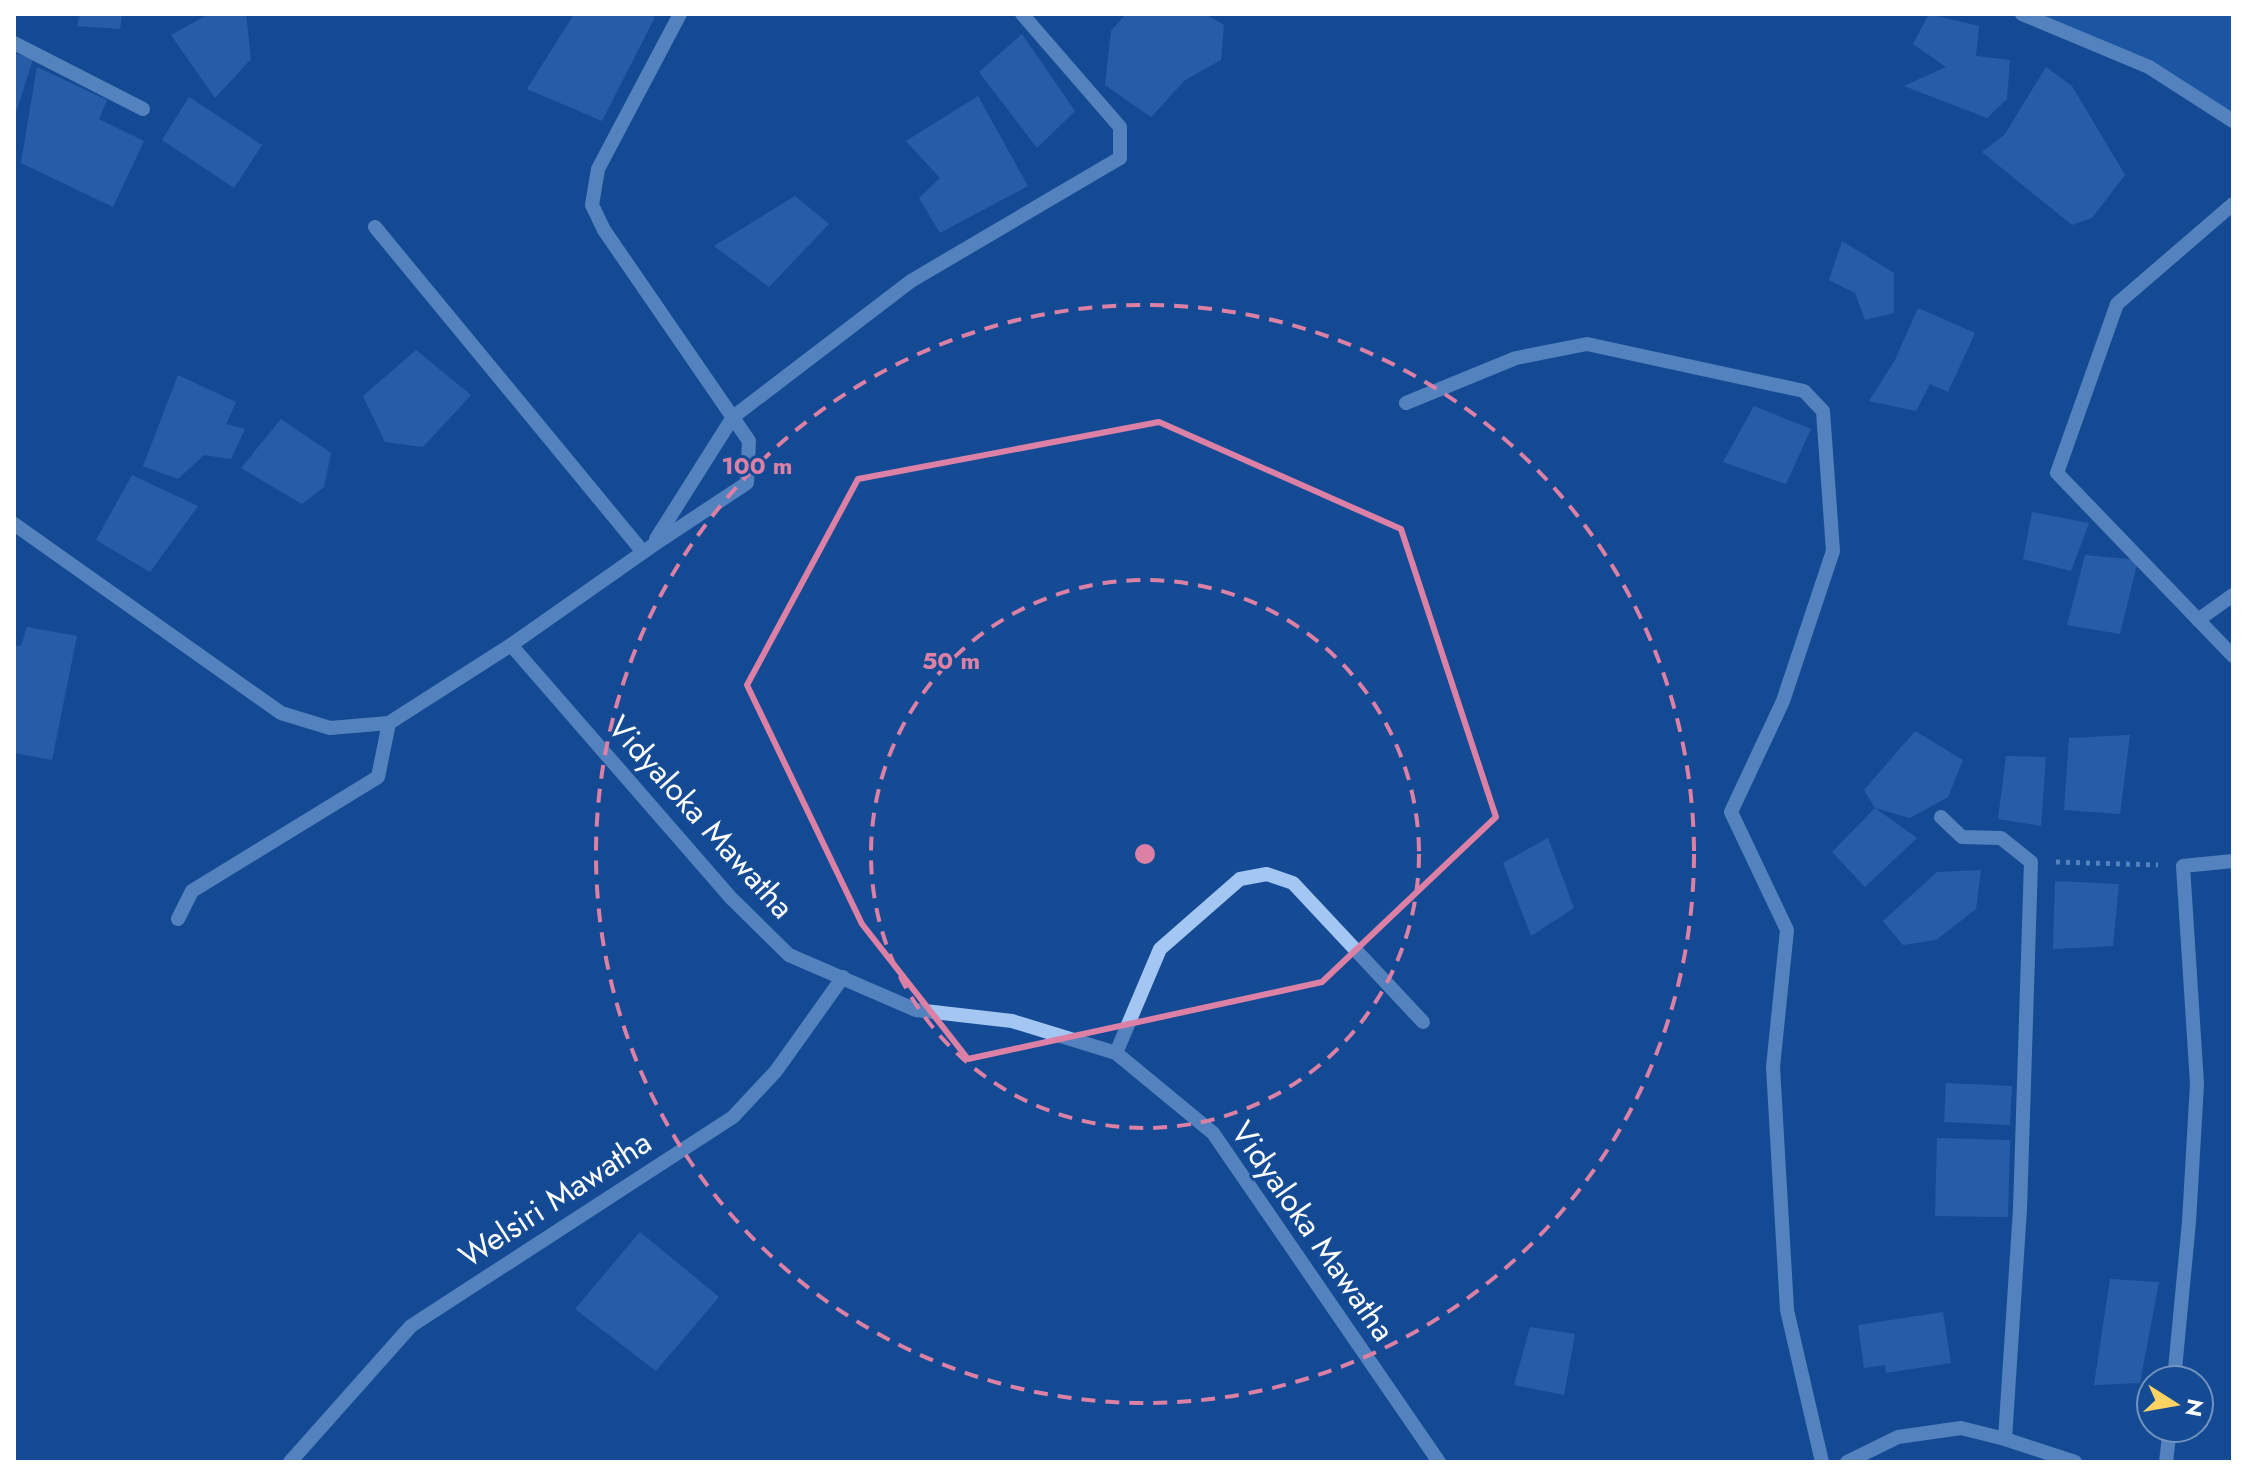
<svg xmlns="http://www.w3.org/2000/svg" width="2247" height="1476" viewBox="0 0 2247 1476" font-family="Jost,sans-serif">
<rect width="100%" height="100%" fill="#144b94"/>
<path fill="#2664b3" d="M2022,14H2233V121L2149,67Z"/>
<g fill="#3d74bc">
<path d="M80,14H122L120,29L77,26Z"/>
<path d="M209,14H246L251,59L215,98L171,35Z"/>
<path d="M574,14H646L655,17L602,121L527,89Z"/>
<path d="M1126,14H1205L1224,25L1221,60L1185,80L1151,117L1105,85L1111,31Z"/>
<path d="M1929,14L1979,26L1976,56L2010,60L2007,99L1987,118L1904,86L1946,67L1913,44Z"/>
<path d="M1022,34L1075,111L1037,148L979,72Z"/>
<path d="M14,53L33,59L15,116H14Z"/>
<path d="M37,67L107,100L99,119L144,141L113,207L21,163Z"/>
<path d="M2046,67L2072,86L2125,175L2092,218L2072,225L1982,152L2005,134Z"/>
<path d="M978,96L1028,186L940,233L919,198L940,178L906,141Z"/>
<path d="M189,97L262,145L234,188L162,140Z"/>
<path d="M795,196L829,224L769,287L714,246Z"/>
<path d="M1842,241L1894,273V313L1865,320L1855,293L1829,280Z"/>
<path d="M1918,308L1975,333L1948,392L1930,384L1916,411L1869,401L1895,360Z"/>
<path d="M416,350L471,395L423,447L385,442L363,396Z"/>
<path d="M178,375L236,402L226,424L245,429L231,459L204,455L178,479L143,466Z"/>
<path d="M1754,406L1811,429L1786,484L1723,462Z"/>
<path d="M281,419L331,453L324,487L302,504L241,468Z"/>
<path d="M132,475L198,506L150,572L96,540Z"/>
<path d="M2032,512L2089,523L2071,571L2023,559Z"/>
<path d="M2085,555L2138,560L2120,634L2067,625Z"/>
<path d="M27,627L77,636L52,760L14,753V645L21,646Z"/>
<path d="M1915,731L1963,760L1948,797L1910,818L1875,808L1917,838L1865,887L1832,852L1875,808L1864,790Z"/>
<path d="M2130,735L2120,814L2064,810L2069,738Z"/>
<path d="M2006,756L2046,757L2041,826L1998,819Z"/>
<path d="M1548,838L1574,908L1531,936L1503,863Z"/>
<path d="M1981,870L1976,909L1936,940L1903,945L1883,921L1937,872Z"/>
<path d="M2055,881L2119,884L2113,946L2053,949Z"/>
<path d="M1946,1083L2012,1086L2010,1125L1944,1122Z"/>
<path d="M1937,1138L2010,1140L2008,1217L1935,1216Z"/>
<path d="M640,1232L719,1297L656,1371L575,1309Z"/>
<path d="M2110,1279L2159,1282L2140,1383L2094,1385Z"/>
<path d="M1943,1312L1951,1363L1886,1373L1885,1365L1864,1368L1858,1325Z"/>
<path d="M1530,1327L1575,1334L1564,1395L1514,1385Z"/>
</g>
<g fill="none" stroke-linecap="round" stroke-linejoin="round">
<path stroke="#a3c6f2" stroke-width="5" stroke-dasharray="4 6" stroke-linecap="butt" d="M2056,862L2158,865"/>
<g stroke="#a3c6f2" stroke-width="14">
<path d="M2022,14L2149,67L2233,121"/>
<path d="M14,43L143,109"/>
<path d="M2233,204L2117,304L2057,473L2233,656"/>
<path d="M375,227L643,552"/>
<path d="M1406,403L1516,358L1587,344L1804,391L1823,411L1833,551L1783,701L1731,812L1787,930L1773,1067L1787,1310L1822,1462"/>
<path d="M14,524L281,713L330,728L389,723L511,645L731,898L789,955L916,1010L1012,1021L1116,1053L1213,1133L1439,1462"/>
<path d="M656,539L733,417L911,281L1120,158V127L1022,14"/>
<path d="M2198,620L2233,595"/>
<path d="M511,645L652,546L747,483L749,441L604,230L592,205L598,169L680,14"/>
<path d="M1941,817L1962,837L2001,838L2031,862L2020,1209L2005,1439"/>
<path d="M178,919L192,891L378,777L389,723"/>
<path d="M1116,1053L1160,949L1240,879L1267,874L1293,883L1423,1022"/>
<path d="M2174,1380L2189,1222L2197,1084L2183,866L2233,861"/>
<path d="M290,1462L411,1326L733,1117L776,1071L843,977"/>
<path d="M1847,1462L1898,1437L1961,1428L2005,1439L2075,1462"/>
<path d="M2166,1462L2170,1428"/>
</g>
</g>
<path d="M0 0H2247V1476H0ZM1159,422L1401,529L1496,817L1322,982L968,1059L862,924L747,685L858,479Z" fill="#144b94" fill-opacity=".55" fill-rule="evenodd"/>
<path fill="none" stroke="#dd80a5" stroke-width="6" stroke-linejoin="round" d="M1159,422L1401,529L1496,817L1322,982L968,1059L862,924L747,685L858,479Z"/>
<g fill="none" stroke="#dd80a5" stroke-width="4" stroke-dasharray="14 10">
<circle cx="1145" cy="854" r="274"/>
<circle cx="1145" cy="854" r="549"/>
</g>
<g text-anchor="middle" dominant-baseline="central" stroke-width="6" stroke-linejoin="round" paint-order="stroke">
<g font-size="32" fill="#fff" stroke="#144b94">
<text transform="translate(701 817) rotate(48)">Vidyaloka Mawatha</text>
<text transform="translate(555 1199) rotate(-33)">Welsiri Mawatha</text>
<text transform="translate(1313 1231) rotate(55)">Vidyaloka Mawatha</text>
</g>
</g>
<circle cx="1145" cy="854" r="12" fill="#dd80a5" stroke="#144b94" stroke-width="4"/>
<g font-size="24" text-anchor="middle" font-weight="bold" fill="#dd80a5" stroke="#144b94" stroke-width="6" stroke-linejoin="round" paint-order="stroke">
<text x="757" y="474">100 m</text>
<text x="951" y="669">50 m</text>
</g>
<rect width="2247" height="1476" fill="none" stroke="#ffffff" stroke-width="32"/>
<g transform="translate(2175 1404) rotate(101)"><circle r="38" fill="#144b94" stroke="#7293bf" stroke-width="2"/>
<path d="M0-6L14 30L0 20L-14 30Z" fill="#ffd363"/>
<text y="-12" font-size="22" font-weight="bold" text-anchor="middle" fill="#ffffff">N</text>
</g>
</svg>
